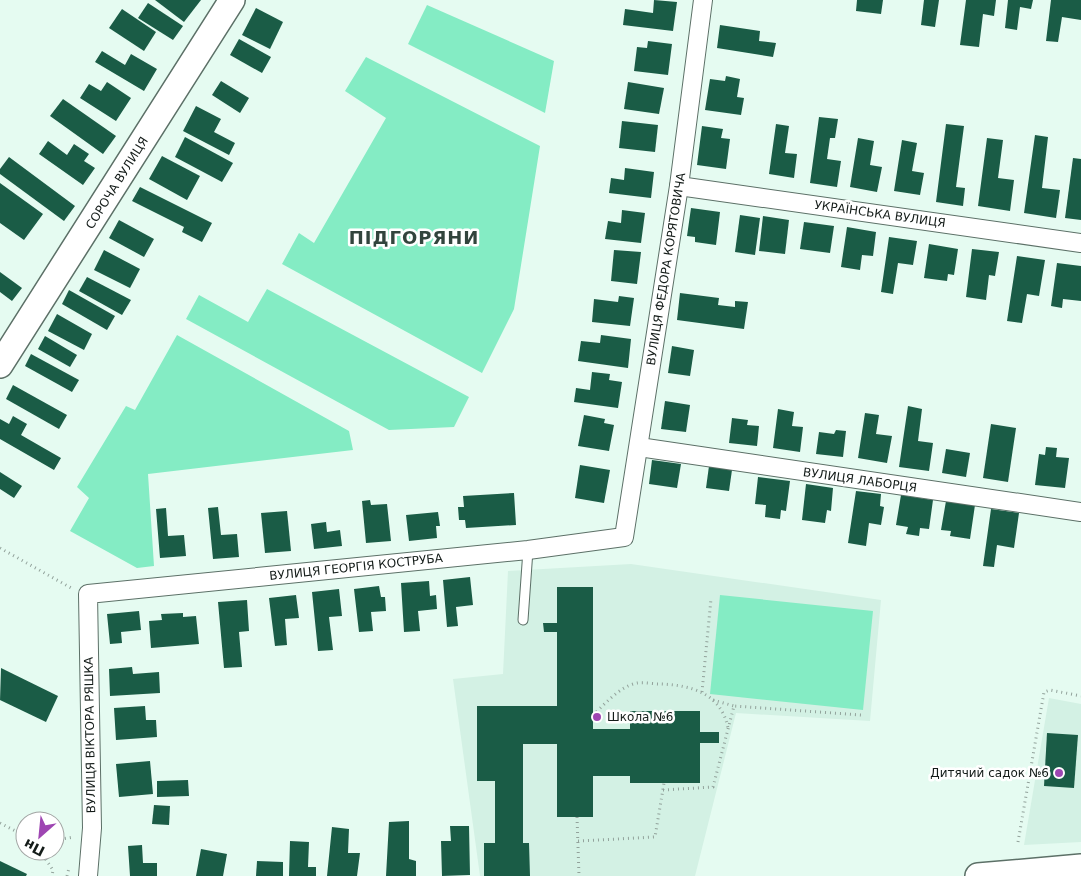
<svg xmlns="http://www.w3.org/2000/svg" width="1081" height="876" viewBox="0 0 1081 876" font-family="'DejaVu Sans',sans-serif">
<rect width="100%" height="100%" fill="#e5fbf1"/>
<g fill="#d3f1e4">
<path d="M631,564L881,600L870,721L736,713L695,876H480L453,679L503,674L508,571Z"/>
<path d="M1049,698L1081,704V842L1024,845Z"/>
</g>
<g fill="#84ecc4">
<path d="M427,5L554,61L545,113L408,44Z"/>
<path d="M366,57L540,146L514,309L482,373L282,264L299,233L314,243L386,118L345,91Z"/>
<path d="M267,289L469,397L454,427L389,430L186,319L199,295L248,322Z"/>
<path d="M177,335L349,431L353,450L148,474L154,566L137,568L70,531L89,498L77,487L126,406L135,410Z"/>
<path d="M720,595L873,611L863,710L710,694Z"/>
</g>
<g fill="#1a5c46">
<path d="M155,0H201L184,22Z"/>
<path d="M654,0L677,2L673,31L623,25L625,9L653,13Z"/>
<path d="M857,0H883L881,14L856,11Z"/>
<path d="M924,0H939L935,27L921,25Z"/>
<path d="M966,0H996L994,16L983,14L979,47L960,45Z"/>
<path d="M1008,0H1033L1031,9L1020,7L1017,30L1005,28Z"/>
<path d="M1051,0H1081V20L1062,17L1058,42L1046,41Z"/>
<path d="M148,3L183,26L173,40L138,18Z"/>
<path d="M256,8L283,22L270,49L242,35Z"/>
<path d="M122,9L156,32L144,51L109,28Z"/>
<path d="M720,25L760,31L759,41L776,43L773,57L717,48Z"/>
<path d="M239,39L271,57L262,73L230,55Z"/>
<path d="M648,41L672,44L668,75L634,71L637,47L647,48Z"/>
<path d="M102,51L125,65L131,54L157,69L144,91L95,62Z"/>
<path d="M726,76L740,79L737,97L744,98L741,115L705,110L710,79L725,81Z"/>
<path d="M221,81L249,98L240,113L212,95Z"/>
<path d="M107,82L131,98L116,121L80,98L89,84L101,91Z"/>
<path d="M628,82L664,88L659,114L624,109Z"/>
<path d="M63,99L116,136L103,154L50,116Z"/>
<path d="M196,106L221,119L214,132L235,143L229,155L183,131Z"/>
<path d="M819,117L838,119L835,138H830L827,159L841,161L837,187L810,183Z"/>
<path d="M622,121L658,125L655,152L619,148Z"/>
<path d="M776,124L789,126L785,153L797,154L794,178L769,174Z"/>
<path d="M946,124L964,126L956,187L965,188L963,206L936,202Z"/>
<path d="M702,126L723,129L721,138L730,139L726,169L697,165Z"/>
<path d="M1035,135L1048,137L1042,188L1060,190L1056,218L1024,213Z"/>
<path d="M185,137L233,163L222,182L175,157Z"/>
<path d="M858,138L874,141L870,165L882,167L877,192L850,187Z"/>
<path d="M987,138L1003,140L998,178L1014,180L1010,211L978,206Z"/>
<path d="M902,140L917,143L912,171L924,173L920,195L894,191Z"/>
<path d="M48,141L67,155L74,144L89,154L84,161L95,168L83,185L39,154Z"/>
<path d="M162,156L200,176L187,200L149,179Z"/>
<path d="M9,157L75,206L64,221L0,174V169Z"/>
<path d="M1073,158L1081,159V220L1065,218Z"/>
<path d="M625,168L654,172L651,198L609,193L611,178L624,180Z"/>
<path d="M0,183L43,214L24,240L0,223Z"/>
<path d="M140,187L212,223L202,242L182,232L184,227L132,201Z"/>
<path d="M691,208L720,212L716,245L695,242V237L687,236Z"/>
<path d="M622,210L645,213L641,243L605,239L608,221L621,223Z"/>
<path d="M740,215L760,218L755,255L735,252Z"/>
<path d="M763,216L789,220L785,254L759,251Z"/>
<path d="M119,220L154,239L144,257L109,238Z"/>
<path d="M804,222L834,226L830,253L800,249Z"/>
<path d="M847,227L876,232L873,256L862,255L860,270L841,267Z"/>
<path d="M889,237L917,241L913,265L898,263L893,294L881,292Z"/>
<path d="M929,244L958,249L954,275L948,274L947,281L924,278Z"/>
<path d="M972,249L999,252L995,276L989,275L986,300L966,297Z"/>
<path d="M104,250L140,269L130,288L94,270Z"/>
<path d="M614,250L641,252L637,284L611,281Z"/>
<path d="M1017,256L1045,260L1039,296L1027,294L1022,323L1007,321Z"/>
<path d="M1057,263L1081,266V301L1063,299L1062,308L1051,306Z"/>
<path d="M0,272L22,288L12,301L0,292Z"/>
<path d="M87,277L131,300L122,315L79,291Z"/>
<path d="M69,290L115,316L107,330L62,304Z"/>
<path d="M680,293L719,298L718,305L735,307V301L748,302L744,329L677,320Z"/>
<path d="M619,296L634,298L630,326L592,322L594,299L618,302Z"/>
<path d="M57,314L92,334L84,350L48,331Z"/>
<path d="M601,335L631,339L628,368L578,361L581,341L600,343Z"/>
<path d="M45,336L77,355L70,367L38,349Z"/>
<path d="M672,346L694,350L690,376L668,373Z"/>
<path d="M31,354L79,380L72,392L25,366Z"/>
<path d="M592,372L610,374L609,380L622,382L618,408L574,402L576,388L590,390Z"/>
<path d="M13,385L67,415L59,429L6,399Z"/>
<path d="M665,401L690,405L686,432L661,429Z"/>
<path d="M908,406L922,409L918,441L933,443L929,471L899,467Z"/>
<path d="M778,409L794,412L792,426L803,427L800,452L773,448Z"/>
<path d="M865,413L879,415L876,434L892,436L887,463L858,458Z"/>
<path d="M584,415L605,419L604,423L614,425L609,451L578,446Z"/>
<path d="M13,416L27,424L21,435L61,458L54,470L0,439V419L9,424Z"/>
<path d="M732,418L748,420L747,425L759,426L757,446L729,443Z"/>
<path d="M991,424L1016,428L1008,482L983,478Z"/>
<path d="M836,430L846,431L843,457L816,454L819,432L834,434Z"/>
<path d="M1046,447L1057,448L1056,457L1069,458L1065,488L1035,485L1039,454L1045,455Z"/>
<path d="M946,449L970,453L966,477L942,473Z"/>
<path d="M652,460L681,464L677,488L649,484Z"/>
<path d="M580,465L610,470L604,503L575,498Z"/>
<path d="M709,466L732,470L729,491L706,488Z"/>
<path d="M0,472L22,486L14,498L0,489Z"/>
<path d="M758,477L790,481L786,511L781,510L780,519L765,517L766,505L755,504Z"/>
<path d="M806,484L833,488L831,511L827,510L825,523L802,520Z"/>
<path d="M856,491L881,494L880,506L884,507L881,525L869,523L866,546L848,543Z"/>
<path d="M514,493L516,525L466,528L465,520H459L458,507H464L463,496Z"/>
<path d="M901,495L933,500L929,529L920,528L919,536L906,534L908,527L896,525Z"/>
<path d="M370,500L371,505L387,504L391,541L366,543L362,501Z"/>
<path d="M946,501L975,505L970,539L950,536L951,531L941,530Z"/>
<path d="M218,507L221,535L237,534L239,557L213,559L208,508Z"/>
<path d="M166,508L168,536L184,535L186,556L160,558L156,509Z"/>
<path d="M991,509L1019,513L1014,548L997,545L994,567L983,566Z"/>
<path d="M287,511L291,551L265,553L261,513Z"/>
<path d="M438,512L440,526H436L437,538L409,541L406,515Z"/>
<path d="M326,522L327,532L340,530L342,546L314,549L311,524Z"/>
<path d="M470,577L473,605L456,607L458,626L447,627L443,580Z"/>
<path d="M429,581L430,596L436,595L437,609L418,611L420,631L404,632L401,583Z"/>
<path d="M379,586L381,597H385L386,611L371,612L373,631L359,632L354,589Z"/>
<path d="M557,587H593V729H630V711H700V732H719V743H700V783H630V776H593V817H557V744H523V843H529L530,876H484V843H495V781H477V706H557V632H544L543,623H557Z"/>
<path d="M339,589L342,616L329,617L333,650L318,651L312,592Z"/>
<path d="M296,595L299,618L285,619L287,645L275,646L269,598Z"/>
<path d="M247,600L249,631L239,632L242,667L224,668L218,602Z"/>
<path d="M139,611L141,630L121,632L122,643L110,644L107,614Z"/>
<path d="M183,613V617L196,616L199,644L151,648L149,621L162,620L161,614Z"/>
<path d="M132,667L133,674L159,672L160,693L110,696L109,669Z"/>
<path d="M1,668L58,696L46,722L0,700Z"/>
<path d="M145,706L146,720H156L157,737L116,740L114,708Z"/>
<path d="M1047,733L1078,735L1074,788L1044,786Z"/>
<path d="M150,761L153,794L119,797L116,764Z"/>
<path d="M188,780L189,796L157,797V781Z"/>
<path d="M154,805L170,806L169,825L152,824Z"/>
<path d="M409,821V859L416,861V876H386L389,822Z"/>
<path d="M450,826H469L470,875L442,876L441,841H451Z"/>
<path d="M332,827L349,829L348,853H360L357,876H327Z"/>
<path d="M290,841L309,842L308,867H316V876H289Z"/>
<path d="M142,845L143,863H157V876H130L128,846Z"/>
<path d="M201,849L227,854L223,876H196Z"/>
<path d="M0,861L27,874L26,876H0Z"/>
<path d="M257,861L283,862V876H256Z"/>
</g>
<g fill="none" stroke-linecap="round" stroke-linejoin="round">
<g stroke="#5c7067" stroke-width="11">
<path id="service" d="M523,620L528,550"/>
</g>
<g stroke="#5c7067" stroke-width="20">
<g id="minor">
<path d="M679,186L1081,243"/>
<path d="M639,447L1081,512"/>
<path d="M88,876L92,828L88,594L528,550L624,537L679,186L703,0"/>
</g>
</g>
<g stroke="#5c7067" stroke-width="28">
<g id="secondary">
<path d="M0,365L232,0"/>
<path d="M978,876L1081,867"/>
</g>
</g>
<g stroke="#92a29b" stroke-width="3" stroke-dasharray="1 4" stroke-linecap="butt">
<path d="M0,548L73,589"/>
<path d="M702,692L711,599"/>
<path d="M713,700L734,706"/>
<path d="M593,715C605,704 620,686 637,683C644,682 653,684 660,684C691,685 721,693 728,728"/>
<path d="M663,790L713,787L734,706L861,715"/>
<path d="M577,817L579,876"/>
<path d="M0,823L25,836"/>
<path d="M55,840L74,837"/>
<path d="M578,841L655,837L664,783"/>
<path d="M1018,842L1044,692L1050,690L1081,696"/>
<path d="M40,851L53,870L52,876"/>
<path d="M67,876L69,868"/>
</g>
<use href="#service" stroke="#fff" stroke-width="9"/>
<use href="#minor" stroke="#fff" stroke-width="18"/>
<use href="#secondary" stroke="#fff" stroke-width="25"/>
</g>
<g fill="#9e46b2" stroke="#fff" stroke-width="2">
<circle cx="597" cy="717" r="5"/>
<circle cx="1059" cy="773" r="5"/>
</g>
<g text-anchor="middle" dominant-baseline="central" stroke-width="5" stroke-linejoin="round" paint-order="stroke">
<g font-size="12" fill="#141c19" stroke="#fff">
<text transform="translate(117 183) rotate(-58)">СОРОЧА ВУЛИЦЯ</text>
<text transform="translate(880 214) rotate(8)">УКРАЇНСЬКА ВУЛИЦЯ</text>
<text transform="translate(666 269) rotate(-81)">ВУЛИЦЯ ФЕДОРА КОРЯТОВИЧА</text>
<text transform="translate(860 480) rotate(8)">ВУЛИЦЯ ЛАБОРЦЯ</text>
<text transform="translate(356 567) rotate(-6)">ВУЛИЦЯ ГЕОРГІЯ КОСТРУБА</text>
<text transform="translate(90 735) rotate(-91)">ВУЛИЦЯ ВІКТОРА РЯШКА</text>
</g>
<g font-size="12" fill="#141c19" stroke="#fff" text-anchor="start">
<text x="607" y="717">Школа №6</text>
<text x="1049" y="773" text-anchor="end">Дитячий садок №6</text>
</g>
<g font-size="18" font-weight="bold" letter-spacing="1" fill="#32443d" stroke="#fff">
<text x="414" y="237">ПІДГОРЯНИ</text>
</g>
</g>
<g transform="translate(40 836) rotate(207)"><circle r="24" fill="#ffffff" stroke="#a1a4a3"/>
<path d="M0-4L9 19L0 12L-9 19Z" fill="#9e46b2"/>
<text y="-8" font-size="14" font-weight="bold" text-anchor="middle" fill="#141c19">Пн</text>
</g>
</svg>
